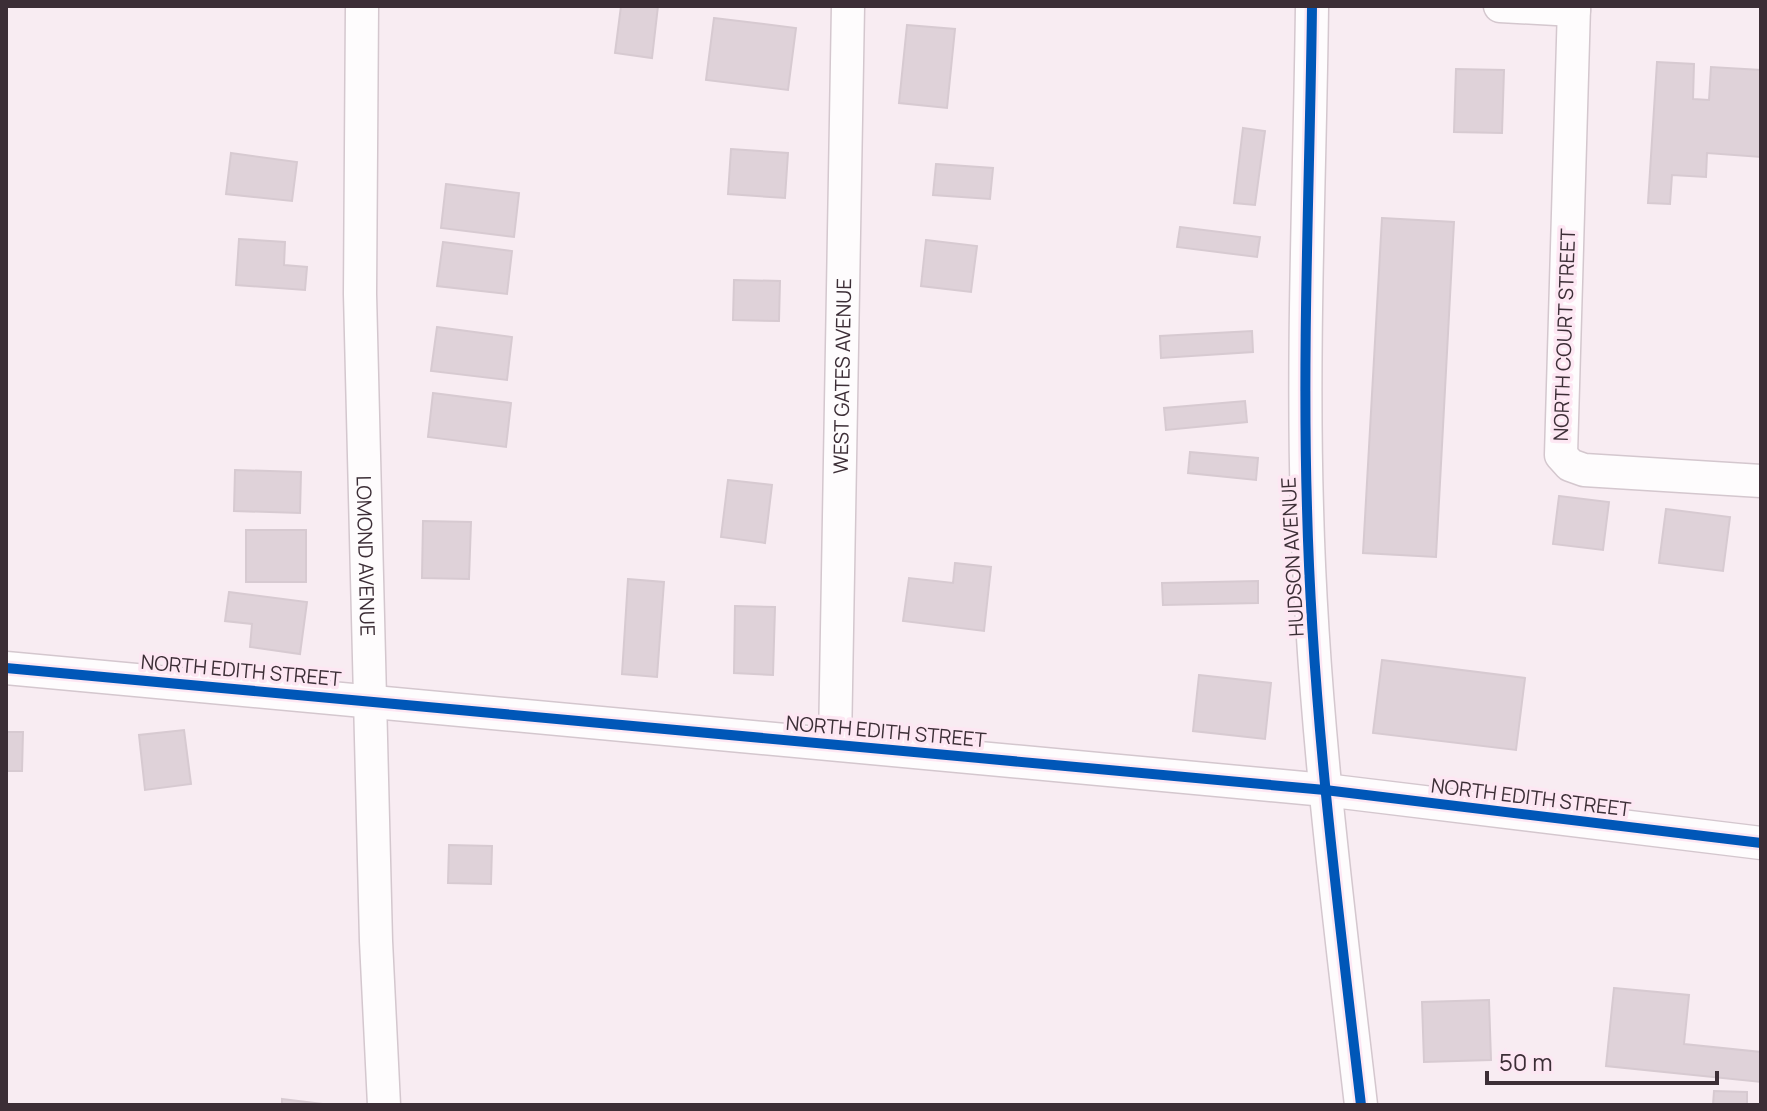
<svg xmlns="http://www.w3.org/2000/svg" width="1767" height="1111" viewBox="0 0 1767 1111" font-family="Manrope,sans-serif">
<rect width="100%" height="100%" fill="#f8ecf2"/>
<g fill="#dfd2d9" stroke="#d7cad1" stroke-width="2">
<path d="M621,6H658L652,58L615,53Z"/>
<path d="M714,18L796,28L788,90L706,80Z"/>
<path d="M907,25L955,29L947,108L899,103Z"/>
<path d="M1657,62L1694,64L1693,99L1709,100L1711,67L1761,70V157L1707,153L1706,177L1672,175L1670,204L1648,203Z"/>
<path d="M1456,69L1504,70L1502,133L1454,132Z"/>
<path d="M1243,128L1265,131L1255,205L1234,203Z"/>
<path d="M731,149L788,153L785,198L728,194Z"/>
<path d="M231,153L297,162L292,201L226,194Z"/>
<path d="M936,164L993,168L990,199L933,195Z"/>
<path d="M446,184L519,193L514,237L441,228Z"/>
<path d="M1382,218L1454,222L1436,557L1363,553Z"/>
<path d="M1180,227L1260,237L1257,257L1177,247Z"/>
<path d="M239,239L285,242L284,265L307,267L305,290L236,285Z"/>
<path d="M926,240L977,246L971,292L921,286Z"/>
<path d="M443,242L512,251L507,294L437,286Z"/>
<path d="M734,280L780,281L779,321L733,320Z"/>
<path d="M437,327L512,337L507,380L431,371Z"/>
<path d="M1252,331L1253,352L1161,358L1160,336Z"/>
<path d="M433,393L511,403L506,447L428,437Z"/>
<path d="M1245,401L1247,422L1166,430L1164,408Z"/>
<path d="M1190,452L1258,458L1256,480L1188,473Z"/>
<path d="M235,470L301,472L300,513L234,511Z"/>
<path d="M728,480L772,485L765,543L721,537Z"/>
<path d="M1559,496L1609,502L1603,550L1553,544Z"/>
<path d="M1666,509L1730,517L1723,571L1659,563Z"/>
<path d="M423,521L471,522L469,579L422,578Z"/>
<rect x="246" y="530" width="60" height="52"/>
<path d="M955,563L991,567L984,631L903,621L909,578L953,583Z"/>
<path d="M628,579L664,582L657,677L622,674Z"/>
<path d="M1258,581V603L1163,605L1162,583Z"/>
<path d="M229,592L307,602L300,654L250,647L252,624L225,621Z"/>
<path d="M735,606L775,607L773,675L734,673Z"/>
<path d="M1382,660L1525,678L1516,750L1373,733Z"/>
<path d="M1199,675L1271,683L1265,739L1193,731Z"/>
<path d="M184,730L191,784L145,790L139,735Z"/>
<path d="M6,732H23L22,771H6Z"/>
<path d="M449,845L492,846L491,884L448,883Z"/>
<path d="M1614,988L1689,995L1684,1044L1761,1052V1082L1606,1066Z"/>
<path d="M1489,1000L1491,1060L1424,1062L1422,1002Z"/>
<path d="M1714,1091L1747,1092V1105H1713Z"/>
<path d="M282,1099L322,1104V1105H282Z"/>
</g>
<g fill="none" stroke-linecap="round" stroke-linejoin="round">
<g stroke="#d4c7ce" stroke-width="35">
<g id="minor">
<path id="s1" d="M362,6L360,294L376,941L384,1105"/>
<path d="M1312,6C1310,173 1302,341 1307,508C1312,708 1338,907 1361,1105"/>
<path d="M1500,6L1574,10"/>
<path d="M1574,6L1561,455L1570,465L1584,470L1761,481"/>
<path d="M6,668L1325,790L1761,843"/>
<path id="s2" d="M835,744L848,6"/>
</g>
</g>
<use href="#minor" stroke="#fefcfd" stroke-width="32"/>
<g stroke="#fde7f3" stroke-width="15">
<g id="cycleway">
<path d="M1312,6C1310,173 1302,341 1307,508C1312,708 1338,907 1361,1105"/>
<path d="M6,668L1325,790L1761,843"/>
</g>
</g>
<use href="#cycleway" stroke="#0057b8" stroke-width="10"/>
</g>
<g text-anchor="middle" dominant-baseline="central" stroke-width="7" stroke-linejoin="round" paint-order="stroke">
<g font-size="20" fill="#3c2e36" stroke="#fde7f3">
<text transform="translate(1564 335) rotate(-88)">NORTH COURT STREET</text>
<text stroke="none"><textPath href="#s2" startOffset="368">WEST GATES AVENUE</textPath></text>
<text stroke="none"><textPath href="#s1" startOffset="550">LOMOND AVENUE</textPath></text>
<text transform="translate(1292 557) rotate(-93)">HUDSON AVENUE</text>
<text transform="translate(241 670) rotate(5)">NORTH EDITH STREET</text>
<text transform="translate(886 731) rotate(5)">NORTH EDITH STREET</text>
<text transform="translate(1531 797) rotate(7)">NORTH EDITH STREET</text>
</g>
</g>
<rect width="1767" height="1111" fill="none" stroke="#3c2e36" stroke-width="16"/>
<path d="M1487 1071v12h230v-12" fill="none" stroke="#3c2e36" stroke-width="4"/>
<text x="1499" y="1071" font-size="24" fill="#3c2e36" stroke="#fde7f3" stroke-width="6" paint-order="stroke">50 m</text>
</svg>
